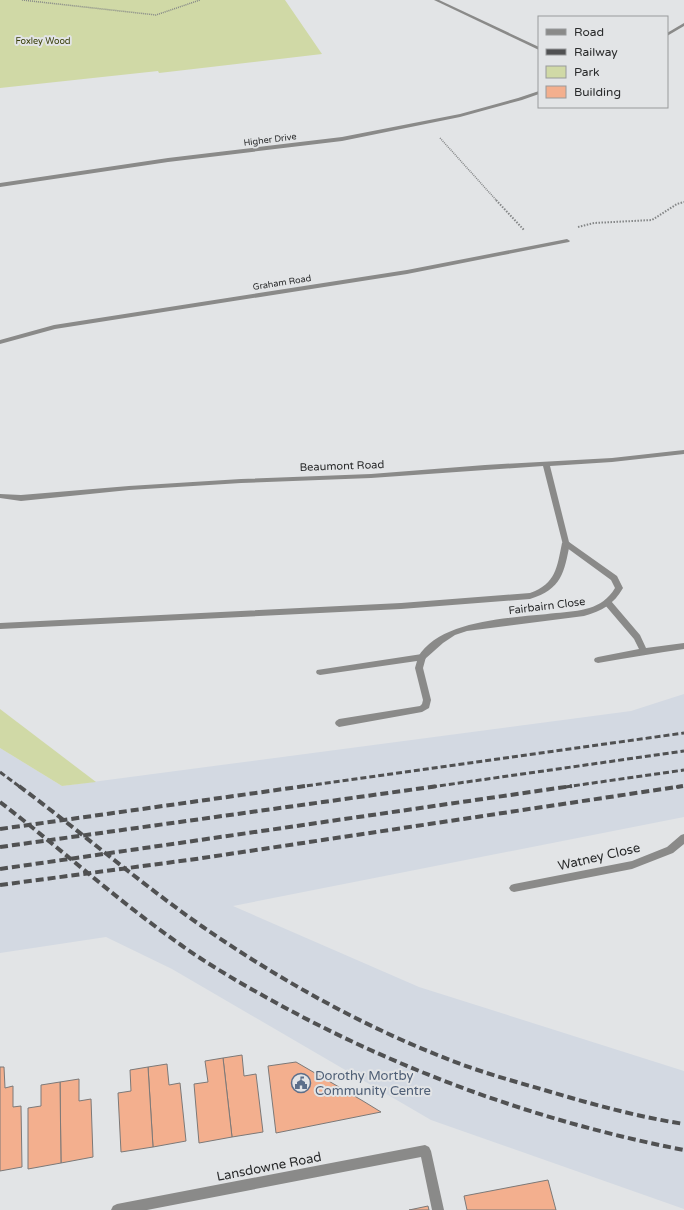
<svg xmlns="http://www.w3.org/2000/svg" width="684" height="1210" viewBox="0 0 684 1210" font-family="'Varela Round',sans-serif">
<rect width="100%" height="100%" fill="#e2e4e6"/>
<path fill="#d3d9e2" d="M684,694V817L233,906L419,987L684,1071V1209L431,1120L172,969L106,937L0,953V748L62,786L631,711Z"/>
<g fill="#d0d9a6">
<path d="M0,0H285L322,54L159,73L158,71L0,88Z"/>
<path d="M0,709L96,782L62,786L0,748Z"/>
</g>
<g fill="#f3af8e" stroke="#7c7978">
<path d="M242,1055L244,1076L256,1074L263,1132L232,1137L223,1058Z"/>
<path d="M223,1058L232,1137L199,1143L194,1084L208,1082L205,1061Z"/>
<path d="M296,1062L363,1101L381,1112L276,1133L268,1066Z"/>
<path d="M167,1064L169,1085L180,1083L186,1141L153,1147L148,1067Z"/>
<path d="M0,1067H4L5,1088L13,1086V1107L21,1106L22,1167L0,1171Z"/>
<path d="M148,1067L153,1147L121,1152L118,1093L131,1091L130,1070Z"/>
<path d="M79,1079V1101L91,1099L93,1157L61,1163L60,1082Z"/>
<path d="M60,1082L61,1163L28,1169V1108L41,1106V1085Z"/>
<path d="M548,1180L556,1210H467L464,1196Z"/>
<path d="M428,1206L429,1210H409Z"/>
</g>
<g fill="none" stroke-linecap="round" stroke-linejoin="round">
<g stroke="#848687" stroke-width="1.5" stroke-dasharray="1 1" stroke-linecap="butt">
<path d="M22,0L156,15L200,0"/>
<path d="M440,138L497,201"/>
</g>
<g stroke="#848687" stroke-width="2" stroke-dasharray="1.5 1.5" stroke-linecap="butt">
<path d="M496,200L524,230"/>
<path d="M578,227L594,223L652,220L677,204L684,202"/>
</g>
<g fill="#8a8a89" fill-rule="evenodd">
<path d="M566,540L570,543C564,573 562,589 530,599L401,609L0,629V623L401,603L530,593C556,584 557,567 562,543Z"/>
<path d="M608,600L611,601L640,635L646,648L684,643V649C655,653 627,658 598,663L595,662L594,660L595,658L598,657L639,649L634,639L605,605L604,603L605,601Z"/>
<path d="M422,654L425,655L426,657L423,668L431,700L429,708L422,712L339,727L336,725L335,723L336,721L339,719L420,706L422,704L423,700L415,668L417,661L320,675L317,674L316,672L317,670Z"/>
</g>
<g fill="#8a8a89" fill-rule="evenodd">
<path d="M434,0H439L539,47V50Z"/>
<path d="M684,23V26L667,36V33Z"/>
<path d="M539,91V94L522,100L460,117L342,141L168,162L0,187V183L168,158L342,137L460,114L518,98Z"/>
<path d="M567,239L570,241L569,242L407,274L55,329L0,344V340L54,325L407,270Z"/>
<path d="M684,450V454L612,462L550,466L569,542L617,576L623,588C614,604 602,611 584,616L467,631L455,635L443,643L425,659H419L418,657C441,618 516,618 556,613C579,611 602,610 615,588L611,580L563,545L543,466L371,478L241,483L129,490L21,501L0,498V494L21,495L129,486L241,479L371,474L485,465L612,458Z"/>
<path d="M684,834V844L673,853L632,869L514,892L511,891L509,888L511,885L514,884L632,861L667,847L681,835Z"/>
<path d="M425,1145L429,1147L431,1151L444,1210H432L421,1157L147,1210H111L113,1206L117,1204Z"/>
</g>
<g stroke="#505152" stroke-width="3" stroke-dasharray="6 3" stroke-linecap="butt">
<path d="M0,772L20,787"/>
<path d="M298,787L684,733"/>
<path d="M431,787L684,751"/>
<path d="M565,787L684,770"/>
<path d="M676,787L684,786"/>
</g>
<g stroke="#505152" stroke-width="4" stroke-dasharray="8 4" stroke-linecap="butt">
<path d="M19,786C81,832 140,883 203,927C280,980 362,1026 450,1060C483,1073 517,1082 551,1092C595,1105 639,1117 684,1124"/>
<path d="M0,802C61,849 118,901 181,945C209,965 240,983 271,1000C399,1071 540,1122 684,1150"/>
<path d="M0,829L305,786"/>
<path d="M0,847L438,786"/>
<path d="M0,869L572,786"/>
<path d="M0,885L196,859L683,786"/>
</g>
</g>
<defs>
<g id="civic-ring" transform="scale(1)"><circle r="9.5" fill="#e2e4e6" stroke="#5c6f8a" stroke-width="1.5"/><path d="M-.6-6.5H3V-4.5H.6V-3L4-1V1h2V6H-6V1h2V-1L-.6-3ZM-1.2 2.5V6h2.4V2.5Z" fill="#5c6f8a"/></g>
</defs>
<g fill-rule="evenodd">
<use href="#civic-ring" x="301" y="1083"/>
</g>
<g text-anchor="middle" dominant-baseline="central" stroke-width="4" stroke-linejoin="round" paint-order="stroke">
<g font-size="9" fill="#373d07" stroke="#e2e4e6">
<text x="43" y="41">Foxley Wood</text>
</g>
<g font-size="9" fill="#292a2b" stroke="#e2e4e6">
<text transform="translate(270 140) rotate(-7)">Higher Drive</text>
<text transform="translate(282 283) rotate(-9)">Graham Road</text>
</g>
<g font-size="11" fill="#292a2b" stroke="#e2e4e6">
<text transform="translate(342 466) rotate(-2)">Beaumont Road</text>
<text transform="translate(547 606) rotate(-7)">Fairbairn Close</text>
</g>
<g font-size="13" fill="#292a2b" stroke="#e2e4e6">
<text transform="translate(599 857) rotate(-13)">Watney Close</text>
<text transform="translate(269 1167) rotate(-11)">Lansdowne Road</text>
</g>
<g font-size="13" fill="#4e5e75" stroke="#e2e4e6" text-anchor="start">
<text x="315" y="1076">Dorothy Mortby<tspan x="315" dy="15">Community Centre</tspan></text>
</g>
</g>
<rect x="538" y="16" width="130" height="92" fill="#e2e4e6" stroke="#989a9b"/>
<rect x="546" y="29" width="20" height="6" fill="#8a8a89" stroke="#989a9b"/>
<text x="574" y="36" font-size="12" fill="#292a2b">Road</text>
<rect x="546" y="49" width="20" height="6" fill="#505152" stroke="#989a9b"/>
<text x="574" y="56" font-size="12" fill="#292a2b">Railway</text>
<rect x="546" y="66" width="20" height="12" fill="#d0d9a6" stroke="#989a9b"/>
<text x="574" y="76" font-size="12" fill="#292a2b">Park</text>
<rect x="546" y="86" width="20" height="12" fill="#f3af8e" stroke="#989a9b"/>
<text x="574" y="96" font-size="12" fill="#292a2b">Building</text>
</svg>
